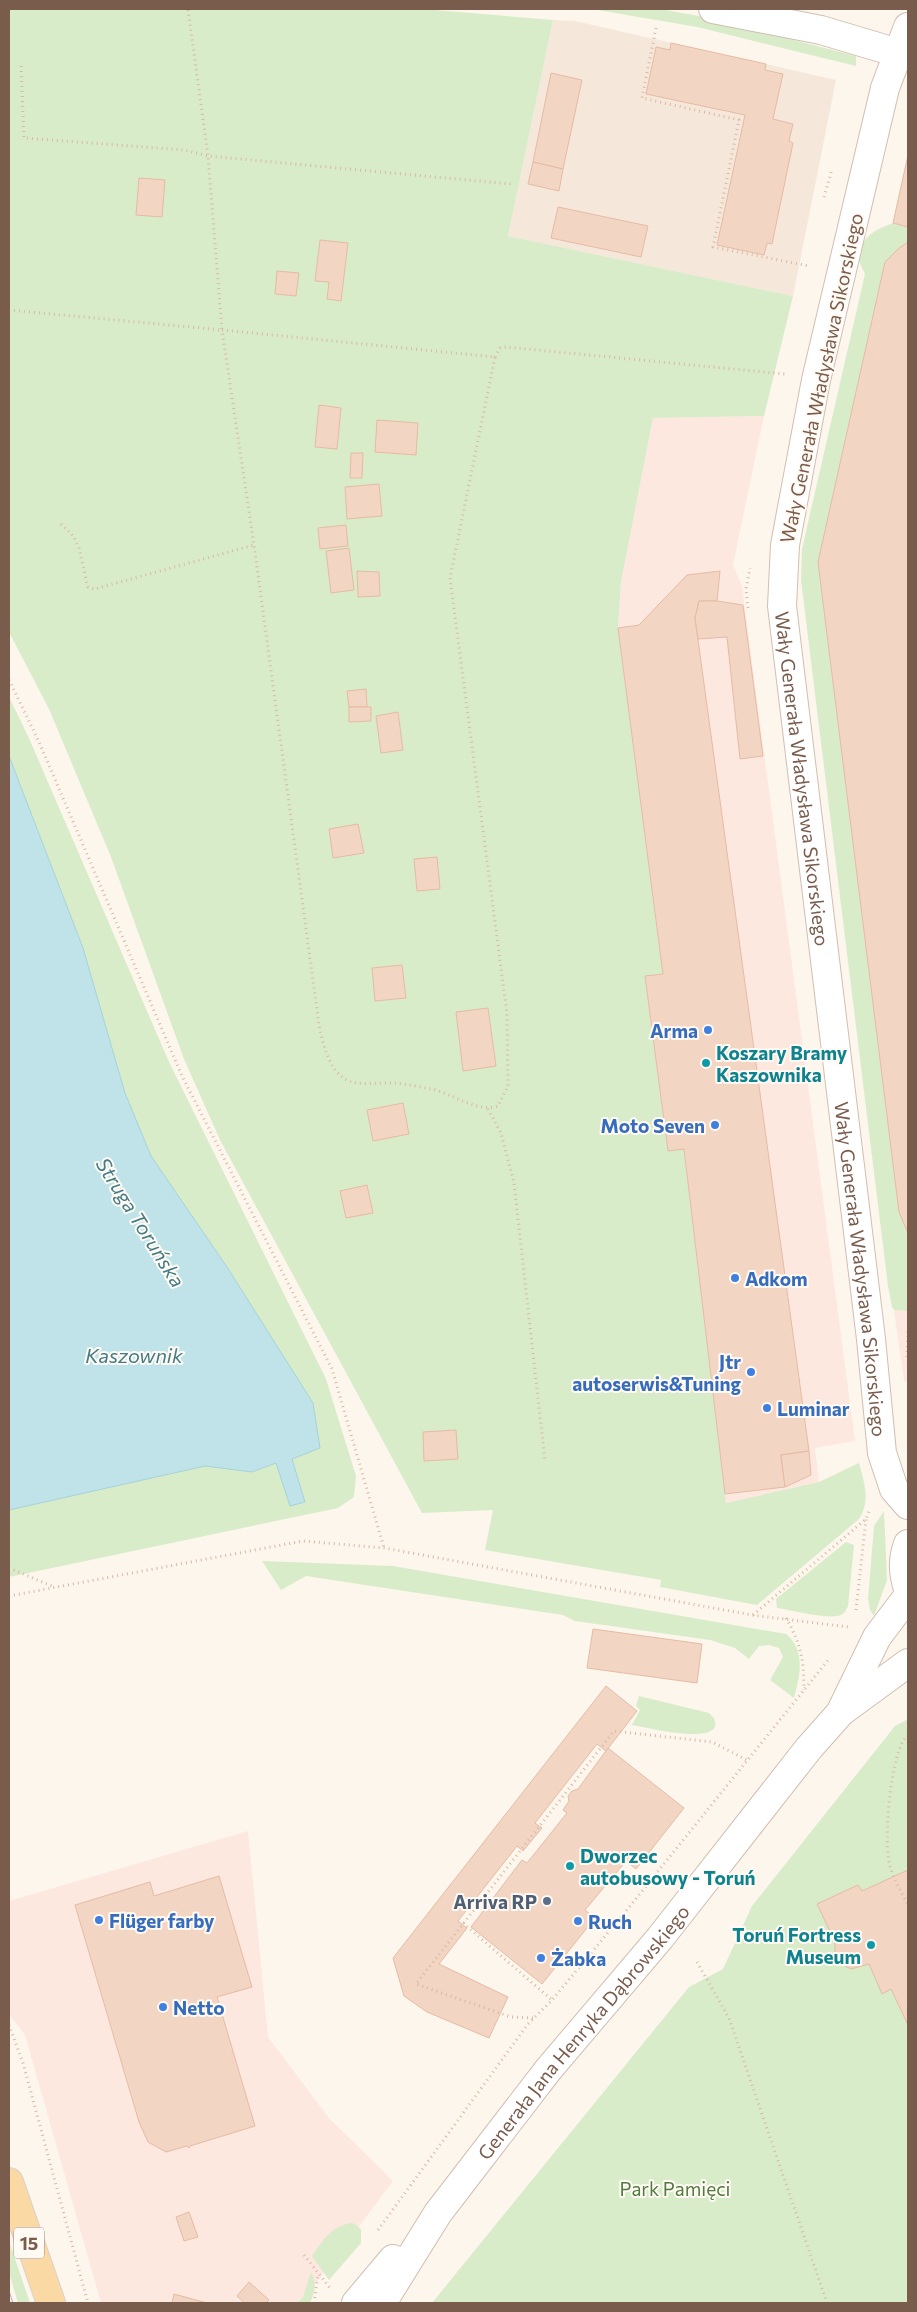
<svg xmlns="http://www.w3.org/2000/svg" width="917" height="2312" viewBox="0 0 917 2312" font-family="Commissioner,sans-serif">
<rect width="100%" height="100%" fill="#fdf6ec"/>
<path fill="#f5e8da" d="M553,20L575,21L836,80L793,296L508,236Z"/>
<g fill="#fde8e0">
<path d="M764,416L733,565L742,586L855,1441L815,1448L819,1482L726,1503L684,1150L668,1151L645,976L663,974L618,628L621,582L653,418Z"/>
<path d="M894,1310L908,1311V1383L904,1381Z"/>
<path d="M248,1831L268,2037L329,2118L393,2181L301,2303H101L25,2035L9,2014V1901Z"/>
</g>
<g fill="#d8ecc9">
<path d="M9,9H423L553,20L508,236L793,296L764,416L653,418L621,582L618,628L663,974L645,976L668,1151L684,1149L726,1503L819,1482L859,1463C864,1482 871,1501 859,1519L757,1605L660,1587L661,1580L485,1550L493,1510L422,1513L220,1140L184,1059L111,857L49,709L9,632Z"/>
<path d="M592,9H660L699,16L856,56V66L697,27Z"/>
<path d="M893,223L908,227V445L889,534L887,587L908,744V1311L894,1310L892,1307L888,1286L801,580L802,549L865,274L856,255C866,235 872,231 893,223Z"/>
<path d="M9,697L28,736L169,1062L326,1379L356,1476L354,1497L338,1508L9,1577Z"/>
<path d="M884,1511L887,1580L874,1616L870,1610L868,1599L874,1526Z"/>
<path d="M846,1542L854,1545L848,1606C846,1610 845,1613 841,1615C828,1620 792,1610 777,1608L776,1599Z"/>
<path d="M262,1561L393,1566L786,1634C806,1650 800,1676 794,1698L770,1680L783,1657L779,1648L769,1645L759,1646L749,1659L735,1648L710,1640L575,1621L563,1615L306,1576L281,1590Z"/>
<path d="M639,1696L709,1713L714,1718C727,1748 645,1727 632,1725L640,1710L636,1706Z"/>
<path d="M908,1719V1867L906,1868L908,1873V2303H432L689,1987L723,1969L752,1906L895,1726Z"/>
<path d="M353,2223L361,2229V2243L329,2280L312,2256C323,2240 332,2225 353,2223Z"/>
<path d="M9,2241L30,2303H18L9,2272Z"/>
<path d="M311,2272C317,2283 315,2292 310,2303H297L303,2297Z"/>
</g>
<path fill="#bfe3e8" stroke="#a5d3da" d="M9,756L83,948L125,1093L151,1156L227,1267L313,1403L320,1448L292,1459L305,1502L290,1506L276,1463L252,1472L205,1466L9,1510Z"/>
<g fill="#f3d5c3" stroke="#e6bba3">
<path d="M671,43L766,64L765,70L783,74L773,119L793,124L789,141L793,143L772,244L767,243L764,255L717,245L745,115L646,94L656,47L670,50Z"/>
<path d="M551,73L582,80L563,169L533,162Z"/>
<path d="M908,155V227L893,223Z"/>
<path d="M533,162L563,169L559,191L528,184Z"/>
<path d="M139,178L165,180L162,217L136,215Z"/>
<path d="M558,207L648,226L641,257L551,238Z"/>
<path d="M320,240L348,243L341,301L327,299L329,282L315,281Z"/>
<path d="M908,242V1233L899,1212L818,562L885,262L898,249Z"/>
<path d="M277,271L299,273L296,296L275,294Z"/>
<path d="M319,405L341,408L337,449L315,447Z"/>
<path d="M377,420L418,423L416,455L375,452Z"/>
<path d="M351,453H363L362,478H350Z"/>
<path d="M379,484L382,516L347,519L345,487Z"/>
<path d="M346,525L348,546L320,549L318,528Z"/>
<path d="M349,548L354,590L331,593L326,551Z"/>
<path d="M357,571L379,572L380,596L358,597Z"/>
<path d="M720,571L717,601H699L695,618L809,1451L781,1455L785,1487L725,1494L684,1149L668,1151L645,976L663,974L618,628L639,625L687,575Z"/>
<path d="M699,601H717L743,605L763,756L740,759L727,637L698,639L695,618Z"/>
<path d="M366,689L367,707H349L347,691Z"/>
<path d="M349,707H371V721L349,722Z"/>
<path d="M398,712L403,750L381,753L376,716Z"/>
<path d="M358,824L364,853L333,858L329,829Z"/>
<path d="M437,857L440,889L417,891L414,859Z"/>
<path d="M402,965L406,998L375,1001L372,968Z"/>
<path d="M488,1008L496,1066L463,1071L456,1012Z"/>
<path d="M403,1103L409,1134L373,1141L367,1110Z"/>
<path d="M367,1185L373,1213L346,1218L340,1191Z"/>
<path d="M456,1430L458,1459L424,1461L423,1432Z"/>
<path d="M809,1451L811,1475L785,1487L781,1455Z"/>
<path d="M593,1629L702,1644L697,1683L587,1668Z"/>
<path d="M606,1686L637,1711L606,1751L597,1744L535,1823L542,1828L523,1851L517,1846L458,1921L467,1928L439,1964L508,1997L489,2038L427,2012L404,1996L393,1958Z"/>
<path d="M608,1748L684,1808L636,1869L626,1861L585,1910L595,1918L542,1984L471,1927L522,1860L527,1863L567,1813L563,1810L569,1801L568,1796L572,1791L578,1789Z"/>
<path d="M908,1870V2025L891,1989L882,1994L869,1964L851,1969L839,1963L835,1956V1942L817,1904L858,1885L862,1891Z"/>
<path d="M219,1876L252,1987L217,1997L255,2126L190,2146L189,2148L187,2146L166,2152L148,2142L139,2122L75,1905L150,1882L154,1896Z"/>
<path d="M189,2212L198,2237L184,2241L176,2217Z"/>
<path d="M249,2282L269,2300L266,2303H245L237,2296Z"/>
<path d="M174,2294L207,2303H172Z"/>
</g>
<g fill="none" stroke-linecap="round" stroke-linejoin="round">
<g stroke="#d1beb0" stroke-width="30">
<g id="minor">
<path d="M713,9L821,30L908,56"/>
<path id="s1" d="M908,27L885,88L816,380L785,545L782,606L871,1339L882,1453L894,1489L908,1505"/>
<path d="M908,1544C902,1560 903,1573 908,1589"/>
<path d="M842,1709L877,1637L908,1596"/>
<path d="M356,2303L393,2259"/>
<path id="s2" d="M382,2303L438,2213L548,2070L660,1938L809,1748L841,1712L908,1663"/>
</g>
</g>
<g stroke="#dad1cd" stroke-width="30">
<path id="primary" d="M9,2182L51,2303"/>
</g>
<g stroke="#d9b8a5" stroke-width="3" stroke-dasharray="1 4" stroke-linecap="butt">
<path d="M656,28L642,98L739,120L713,247L809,266"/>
<path d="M21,66L24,138L184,150L208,156L511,184"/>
<path d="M824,197L832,169"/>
<path d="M9,310L222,330L208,156L188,9"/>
<path d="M222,330L495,357L450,578L507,1014L508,1086L498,1106C477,1113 453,1094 432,1089C420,1087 407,1084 394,1083C377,1082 359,1087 345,1079C329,1069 325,1048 320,1032L254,545Z"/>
<path d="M495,357L500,348L506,347L785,374"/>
<path d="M61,524L74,537L79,548L87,584L88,587L95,589L254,545"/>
<path d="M748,608L746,589L750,568"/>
<path d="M9,680L39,742L182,1076L332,1369L384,1548"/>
<path d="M488,1109L501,1133L514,1183L545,1461"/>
<path d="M907,1357L908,1328"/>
<path d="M9,1568L54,1587"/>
<path d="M9,1596L303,1541L384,1548L752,1615L848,1627"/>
<path d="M856,1610L866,1519"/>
<path d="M753,1615L866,1519L870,1509"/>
<path d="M786,1618C801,1644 804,1660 804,1690"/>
<path d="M908,1735C890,1748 883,1845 890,1866C894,1880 902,1893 908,1905"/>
<path d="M463,1923L552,2000"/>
<path d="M697,1962L729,2018L827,2303"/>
<path d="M533,2018L511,2017L416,1984L614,1731L712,1742L747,1760"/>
<path d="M9,2025L23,2063L88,2303"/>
<path d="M378,2230L528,2024L552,2000L626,1911L829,1659"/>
<path d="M304,2255L330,2288"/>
<path d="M314,2303L318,2275"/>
</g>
<use href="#minor" stroke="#fff" stroke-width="28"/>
<use href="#primary" stroke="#fbd9a5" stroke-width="28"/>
<path stroke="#b9a8c9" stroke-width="1" d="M9,2291L13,2303"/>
</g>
<g fill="#3f7fe0" stroke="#fffaf3" stroke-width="2">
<circle cx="708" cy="1030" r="5"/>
<circle cx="715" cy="1125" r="5"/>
<circle cx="735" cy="1278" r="5"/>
<circle cx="751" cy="1372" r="5"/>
<circle cx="767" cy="1408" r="5"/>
<circle cx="99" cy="1920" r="5"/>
<circle cx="578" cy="1921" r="5"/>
<circle cx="541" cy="1958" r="5"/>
<circle cx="163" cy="2007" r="5"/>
</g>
<g fill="#0f9aa8" stroke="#fffaf3" stroke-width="2">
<circle cx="706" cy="1063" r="5"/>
<circle cx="570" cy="1866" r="5"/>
<circle cx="871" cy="1945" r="5"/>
</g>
<circle fill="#5c6f8a" stroke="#fffaf3" stroke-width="2" cx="547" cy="1901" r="5"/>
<g text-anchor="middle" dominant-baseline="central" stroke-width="4" stroke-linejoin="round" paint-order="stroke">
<rect fill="#fffaf3" stroke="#a28b7f" stroke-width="1" x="14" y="2227.5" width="30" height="31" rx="4"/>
<g font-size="18" font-weight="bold" fill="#7a5c4d">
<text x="29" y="2243">15</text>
</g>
<g font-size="19" fill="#7a5c4d" stroke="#fffaf3">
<text transform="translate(821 378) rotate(-78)">Wały Generała Władysława Sikorskiego</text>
<text stroke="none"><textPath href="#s1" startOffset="768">Wały Generała Władysława Sikorskiego</textPath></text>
<text stroke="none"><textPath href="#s1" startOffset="1262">Wały Generała Władysława Sikorskiego</textPath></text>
<text stroke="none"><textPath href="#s2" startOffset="338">Generała Jana Henryka Dąbrowskiego</textPath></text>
</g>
<g font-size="19" font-weight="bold" fill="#366cbe" stroke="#fffaf3" text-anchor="start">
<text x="698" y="1030" text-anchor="end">Arma</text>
<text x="705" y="1125" text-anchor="end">Moto Seven</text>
<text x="745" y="1278">Adkom</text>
<text x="741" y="1361" text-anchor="end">Jtr<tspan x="741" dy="22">autoserwis&amp;Tuning</tspan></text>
<text x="777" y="1408">Luminar</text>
<text x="109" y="1920">Flüger farby</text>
<text x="588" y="1921">Ruch</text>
<text x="551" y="1958">Żabka</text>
<text x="173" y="2007">Netto</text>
</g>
<g font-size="19" font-weight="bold" fill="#0d838f" stroke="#fffaf3" text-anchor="start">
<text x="716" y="1052">Koszary Bramy<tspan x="716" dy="22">Kaszownika</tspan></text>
<text x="580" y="1855">Dworzec<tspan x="580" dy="22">autobusowy - Toruń</tspan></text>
<text x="861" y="1934" text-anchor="end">Toruń Fortress<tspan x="861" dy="22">Museum</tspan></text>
</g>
<g font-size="19" font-weight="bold" fill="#4e5e75" stroke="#fffaf3" text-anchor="end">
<text x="537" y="1901">Arriva RP</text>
</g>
<g font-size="19" fill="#537a41" stroke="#fffaf3">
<text x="675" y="2188">Park Pamięci</text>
</g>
<g font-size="20" font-style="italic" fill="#437c86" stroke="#fffaf3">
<text transform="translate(141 1222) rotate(58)">Struga Toruńska</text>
<text x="134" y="1355">Kaszownik</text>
</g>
</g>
<rect width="917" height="2312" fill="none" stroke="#7a5c4d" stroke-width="20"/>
</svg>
